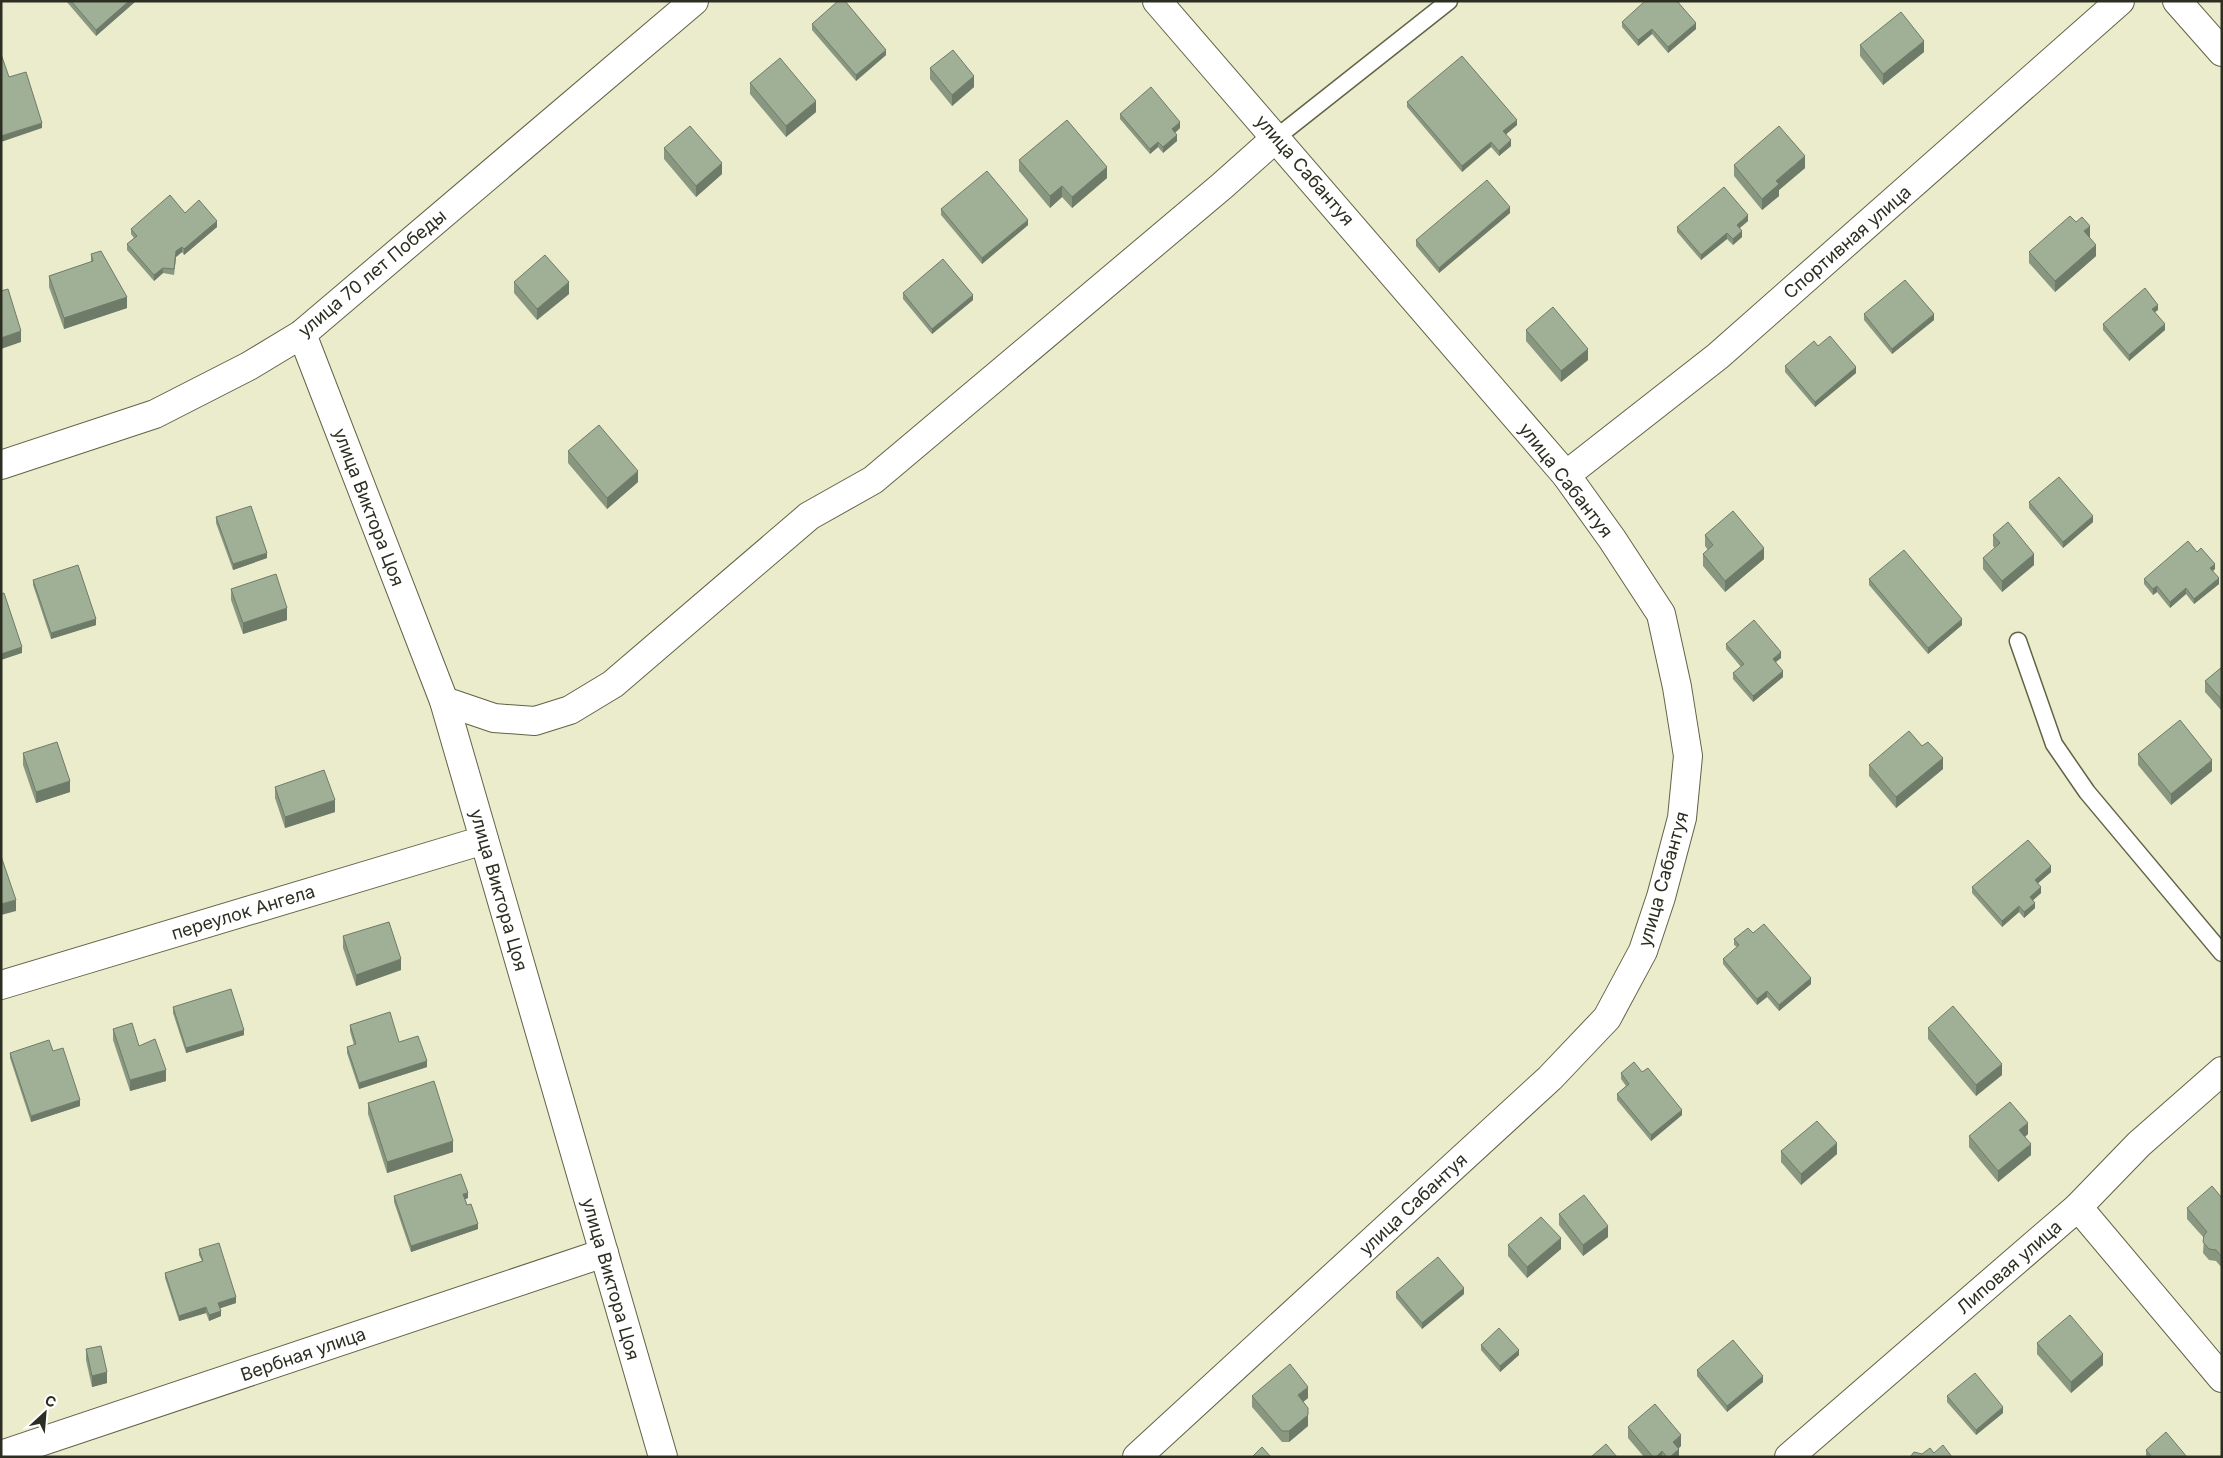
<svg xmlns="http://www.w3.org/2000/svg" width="2223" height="1458" viewBox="0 0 2223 1458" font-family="Inter,sans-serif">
<rect width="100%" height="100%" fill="#eaeccc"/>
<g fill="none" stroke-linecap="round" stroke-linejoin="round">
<g stroke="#626247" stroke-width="19">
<g id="lane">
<path d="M1277,137L1449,1"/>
<path d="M2018,641L2054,744L2087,792L2222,953"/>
</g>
</g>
<g stroke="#626247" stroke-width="30">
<g id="street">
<path d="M302,334L444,701L663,1457"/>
<path d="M1566,475L1718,356L2120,1"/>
<path d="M444,701L494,718L535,721L570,710L613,684L809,516L873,480L1222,186L1277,137"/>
<path d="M1,985L484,840"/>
<path d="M2078,1207L2222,1378"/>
<path d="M1,1455L604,1253"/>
<path d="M1137,1457L1550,1078L1607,1018L1643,951L1661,897L1682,818L1688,756L1677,687L1661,614L1612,539L1566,475L1157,1"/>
<path d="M1789,1457L2078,1207L2139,1144L2222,1071"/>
</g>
</g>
<g stroke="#626247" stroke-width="30">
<g id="secondary">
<path d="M2177,1L2222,52"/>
<path d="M1,465L155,414L249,366L302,334L694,1"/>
</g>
</g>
<use href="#lane" stroke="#fff" stroke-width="16"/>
<use href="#street" stroke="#fff" stroke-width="28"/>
<use href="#secondary" stroke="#fff" stroke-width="28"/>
</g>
<g fill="#899781">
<path d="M66,1H136L96,36Z"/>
<path d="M1622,22L1696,29L1668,53L1652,34L1638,46L1622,27Z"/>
<path d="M812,24L886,55L856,81L812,30Z"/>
<path d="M1860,45L1924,52L1883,85L1860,56Z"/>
<path d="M930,68L974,87L952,106L930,79Z"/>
<path d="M750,83L816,112L786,137L750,94Z"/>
<path d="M1407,102L1517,125L1506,134L1511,146L1499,156L1491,147L1462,172L1407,107Z"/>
<path d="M1120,114L1180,128L1175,133L1177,141L1163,153L1158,147L1150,154L1120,119Z"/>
<path d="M664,148L722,174L696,197L664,159Z"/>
<path d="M1019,160L1107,178L1072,208L1062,197L1050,208L1019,171Z"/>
<path d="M1734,165L1805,168L1779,190V196L1762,210L1734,176Z"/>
<path d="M941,209L1028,225L982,264L941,215Z"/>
<path d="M185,213L217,227L184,255L182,252L176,257L174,275L163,273L154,281L127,250V244L134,238L131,234V229Z"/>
<path d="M1510,213L1439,273L1416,246V240Z"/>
<path d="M1748,221L1740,228L1742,237L1733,245L1727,239L1701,260L1677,232V227Z"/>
<path d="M2076,222L2090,237H2089L2096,256L2055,292L2029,263V252Z"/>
<path d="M91,254L127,308L64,329L49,287V276L91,262Z"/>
<path d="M514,282L569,294L537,320L514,293Z"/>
<path d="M903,293L973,300L932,334L903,299Z"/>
<path d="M2158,310L2155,312L2165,330L2129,361L2103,330V324Z"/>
<path d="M1864,314L1934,320L1892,354L1864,320Z"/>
<path d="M1526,330L1588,360L1561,382L1526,341Z"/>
<path d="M1818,346L1856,373L1815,407L1785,372V366Z"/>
<path d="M568,451L638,482L607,509L568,463Z"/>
<path d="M2029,502L2093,522L2063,548L2029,508Z"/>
<path d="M216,517L267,558L233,570L216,523Z"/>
<path d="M1705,535L1764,559L1725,592L1703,566V554L1708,550L1705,546Z"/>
<path d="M1993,535L2034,565L2002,592L1983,569V558L1995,548L1993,546Z"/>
<path d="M2197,552L2215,569L2213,571L2219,584L2194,604L2186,594L2170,608L2157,592L2153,595L2144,584V579Z"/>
<path d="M1869,579L1962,625L1928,654L1869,585Z"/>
<path d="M33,580L96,625L51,639L33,585Z"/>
<path d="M231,589L287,620L243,634L231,600Z"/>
<path d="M1726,644L1781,658L1776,662L1783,677L1753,702L1733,679V673L1741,667L1726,649Z"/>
<path d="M2222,667V711L2205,692V681Z"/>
<path d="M1922,746L1943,769L1896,808L1869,776V765Z"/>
<path d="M23,753L70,792L36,803L23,765Z"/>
<path d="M2138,754L2212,771L2171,805L2138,765Z"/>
<path d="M275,787L335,812L285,828L275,798Z"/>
<path d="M2051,872L2038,883L2041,893L2033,900L2035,908L2024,918L2019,912L2002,927L1972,893V887Z"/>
<path d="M1753,933L1811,984L1779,1011L1767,997L1757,1005L1723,964V959L1737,947L1734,945V939Z"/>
<path d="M343,936L401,970L356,986L343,948Z"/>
<path d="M173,1007L244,1035L186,1053L173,1013Z"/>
<path d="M350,1025L399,1042L427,1067L359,1089L347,1053V1047L354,1045L350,1031Z"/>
<path d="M1928,1028L2002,1075L1976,1096L1928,1039Z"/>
<path d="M113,1029L166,1081L130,1091L113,1040Z"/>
<path d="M53,1051L80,1106L31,1122L10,1058V1053Z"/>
<path d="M1642,1072L1682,1115L1651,1141L1617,1100V1094L1626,1086L1621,1079V1073Z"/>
<path d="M368,1103L453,1152L387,1173L368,1114Z"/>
<path d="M2028,1134L2025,1137L2031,1155L1998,1182L1969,1147V1136Z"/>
<path d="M1781,1151L1837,1154L1801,1185L1781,1162Z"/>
<path d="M394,1196L468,1198L465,1199L467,1205L478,1229L411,1252L394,1202Z"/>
<path d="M2222,1198V1268L2216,1261L2209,1260L2203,1253L2204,1238L2187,1219V1208Z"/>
<path d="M1559,1214L1608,1237L1583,1256L1559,1225Z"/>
<path d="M1508,1245L1561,1249L1527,1278L1508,1256Z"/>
<path d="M199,1249L236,1303L220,1308L221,1316L209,1321L206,1313L179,1321L165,1278V1273L202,1261L199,1255Z"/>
<path d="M1396,1292L1464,1294L1422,1329L1396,1298Z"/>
<path d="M2037,1343L2103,1365L2071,1393L2037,1354Z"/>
<path d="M1481,1345L1519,1355L1500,1372L1481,1350Z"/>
<path d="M86,1349L107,1383L92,1387L86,1360Z"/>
<path d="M1697,1370L1763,1382L1727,1412L1697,1376Z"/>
<path d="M1252,1396L1308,1398L1303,1402L1308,1419V1426L1289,1442H1282L1252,1407Z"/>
<path d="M1947,1396L2003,1413L1976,1435L1947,1402Z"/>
<path d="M1628,1427L1681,1446L1679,1448V1457H1644L1628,1438Z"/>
<path d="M2146,1450L2187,1457H2147L2146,1455Z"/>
</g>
<g fill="#6f7b69">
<path d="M129,1H136L96,36V30Z"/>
<path d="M1696,23V29L1668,53V47Z"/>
<path d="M1652,29V34L1638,46V40Z"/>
<path d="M1924,41V52L1883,85V74Z"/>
<path d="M886,50V55L856,81V75Z"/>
<path d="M974,76V87L952,106V95Z"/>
<path d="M816,101V112L786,137V126Z"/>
<path d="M1517,120V125L1503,137V131Z"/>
<path d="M1180,122V128L1172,135V129Z"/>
<path d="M42,123V128L1,142V136Z"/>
<path d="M1177,135V141L1163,153V147Z"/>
<path d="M1511,140V146L1499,156V151Z"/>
<path d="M1158,142V147L1150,154V149Z"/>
<path d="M1491,142V147L1462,172V166Z"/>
<path d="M1805,156V168L1779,190V196L1762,210V199L1776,181Z"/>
<path d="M722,163V174L696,197V186Z"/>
<path d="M1107,167V178L1072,208V197Z"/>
<path d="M1062,186V197L1050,208V196Z"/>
<path d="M1510,207V213L1439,273V268Z"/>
<path d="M1748,215V221L1737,230V225Z"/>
<path d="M1028,220V225L982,264V258Z"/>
<path d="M217,221V227L184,255V249Z"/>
<path d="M2090,226V237L2084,242V231Z"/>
<path d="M1742,231V237L1733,245V239Z"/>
<path d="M1727,233V239L1701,260V255Z"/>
<path d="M2096,245V256L2055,292V281Z"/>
<path d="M182,247V252L176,257L174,275L176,251Z"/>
<path d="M163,268V273L154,281V275Z"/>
<path d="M569,282V294L537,320V309Z"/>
<path d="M973,295V300L932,334V329Z"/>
<path d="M127,297V308L64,329V318Z"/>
<path d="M2158,305V310L2152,314V309Z"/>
<path d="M1934,314V320L1892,354V349Z"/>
<path d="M2165,324V330L2129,361V355Z"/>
<path d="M21,331V342L1,349V338Z"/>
<path d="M1588,349V360L1561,382V371Z"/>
<path d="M1856,367V373L1815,407V402Z"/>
<path d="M638,471V482L607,509V498Z"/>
<path d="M2093,516V522L2063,548V542Z"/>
<path d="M1764,548V559L1725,592V581Z"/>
<path d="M267,553V558L233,570V564Z"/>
<path d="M2034,554V565L2002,592V581Z"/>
<path d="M2215,564V569L2210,573V568Z"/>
<path d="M2219,578V584L2194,604V599Z"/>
<path d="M2157,586V592L2153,595V589Z"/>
<path d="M2186,588V594L2170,608V602Z"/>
<path d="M287,608V620L243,634V623Z"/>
<path d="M96,619V625L51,639V633Z"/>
<path d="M1962,619V625L1928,654V648Z"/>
<path d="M22,647V653L1,660V654Z"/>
<path d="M1781,652V658L1773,664V659Z"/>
<path d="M1783,671V677L1753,702V696Z"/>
<path d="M1943,758V769L1896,808V797Z"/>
<path d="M2212,760V771L2171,805V794Z"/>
<path d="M70,781V792L36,803V792Z"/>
<path d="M335,800V812L285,828V817Z"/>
<path d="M2051,866V872L2035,886V880Z"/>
<path d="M2041,887V893L2030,903V897Z"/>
<path d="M16,900V911L1,915V904Z"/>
<path d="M2035,903V908L2024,918V912Z"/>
<path d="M2019,906V912L2002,927V921Z"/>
<path d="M401,959V970L356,986V975Z"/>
<path d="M1811,978V984L1779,1011V1005Z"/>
<path d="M1767,991V997L1757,1005V999Z"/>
<path d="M244,1030V1035L186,1053V1048Z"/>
<path d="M427,1061V1067L359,1089V1083Z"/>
<path d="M2002,1064V1075L1976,1096V1085Z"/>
<path d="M166,1070V1081L130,1091V1080Z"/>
<path d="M80,1100V1106L31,1122V1116Z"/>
<path d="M1682,1110V1115L1651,1141V1135Z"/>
<path d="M2028,1123V1134L2019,1141V1130Z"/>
<path d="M453,1141V1152L387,1173V1162Z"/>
<path d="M1837,1143V1154L1801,1185V1174Z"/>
<path d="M2031,1144V1155L1998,1182V1171Z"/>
<path d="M468,1193V1198L463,1200V1194Z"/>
<path d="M478,1224V1229L411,1252V1246Z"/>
<path d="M1608,1226V1237L1583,1256V1245Z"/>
<path d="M1561,1238V1249L1527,1278V1267Z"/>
<path d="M1464,1288V1294L1422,1329V1323Z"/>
<path d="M236,1297V1303L218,1309V1303Z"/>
<path d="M206,1307V1313L179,1321V1316Z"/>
<path d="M221,1311V1316L209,1321V1315Z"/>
<path d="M1519,1350V1355L1500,1372V1366Z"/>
<path d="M2103,1354V1365L2071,1393V1382Z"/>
<path d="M107,1372V1383L92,1387V1376Z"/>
<path d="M1763,1376V1382L1727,1412V1406Z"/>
<path d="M1308,1387V1398L1298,1406V1395Z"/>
<path d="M2003,1407V1413L1976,1435V1430Z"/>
<path d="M1308,1408V1426L1289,1442V1431Z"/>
<path d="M1681,1435V1446L1673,1453V1442Z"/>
<path d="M1679,1449V1457H1670Z"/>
<path d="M1662,1451V1457H1656Z"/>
</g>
<g fill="#9fb096" stroke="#6f7b69">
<path d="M71,1H129L96,30Z"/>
<path d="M838,1H845L886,50L856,75L812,24Z"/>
<path d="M1645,1H1677L1696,23L1668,47L1652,29L1638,40L1622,22Z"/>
<path d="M1901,12L1924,41L1883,74L1860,45Z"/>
<path d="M953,50L974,76L952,95L930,68Z"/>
<path d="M1,54L9,77L26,72L42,123L1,136Z"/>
<path d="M1462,56L1517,120L1503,131L1511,140L1499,151L1491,142L1462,166L1407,102Z"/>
<path d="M780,58L816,101L786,126L750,83Z"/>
<path d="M1151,87L1180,122L1172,129L1177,135L1163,147L1158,142L1150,149L1120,114Z"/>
<path d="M1067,120L1107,167L1072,197L1062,186L1050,196L1019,160Z"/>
<path d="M690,126L722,163L696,186L664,148Z"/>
<path d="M1779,126L1805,156L1776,181L1779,184L1762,199L1734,165Z"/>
<path d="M987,171L1028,220L982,258L941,209Z"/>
<path d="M1487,180L1510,207L1439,268L1416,240Z"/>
<path d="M1724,187L1748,215L1737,225L1742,231L1733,239L1727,233L1701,255L1677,227Z"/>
<path d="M170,195L185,213L199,200L217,221L184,249L182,247L176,251L174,269L163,268L154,275L127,244L137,236L131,229Z"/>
<path d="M2070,216L2076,222L2082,217L2090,226L2084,231L2096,245L2055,281L2029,252Z"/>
<path d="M101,251L127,297L64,318L49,276L93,261L91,254Z"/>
<path d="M545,255L569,282L537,309L514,282Z"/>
<path d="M943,259L973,295L932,329L903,293Z"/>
<path d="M1905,280L1934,314L1892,349L1864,314Z"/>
<path d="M2145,288L2158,305L2152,309L2165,324L2129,355L2103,324Z"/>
<path d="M8,289L21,331L1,338V291Z"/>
<path d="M1553,307L1588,349L1561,371L1526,330Z"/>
<path d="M1830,336L1856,367L1815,402L1785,366L1814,341L1818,346Z"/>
<path d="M599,425L638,471L607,498L568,451Z"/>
<path d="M2059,477L2093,516L2063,542L2029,502Z"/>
<path d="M251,506L267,553L233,564L216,517Z"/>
<path d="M1733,511L1764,548L1725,581L1703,554L1713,545L1705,535Z"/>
<path d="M2008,522L2034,554L2002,581L1983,558L2000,543L1993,535Z"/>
<path d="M2188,541L2197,552L2201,548L2215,564L2210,568L2219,578L2194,599L2186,588L2170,602L2157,586L2153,589L2144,579Z"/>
<path d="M1904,550L1962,619L1928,648L1869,579Z"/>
<path d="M78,565L96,619L51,633L33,580Z"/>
<path d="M276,574L287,608L243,623L231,589Z"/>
<path d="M4,593L22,647L1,654V594Z"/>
<path d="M1754,620L1781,652L1773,659L1783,671L1753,696L1733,673L1744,664L1726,644Z"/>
<path d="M2222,667V700L2205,681Z"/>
<path d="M2180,720L2212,760L2171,794L2138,754Z"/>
<path d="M1909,731L1922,746L1928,742L1943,758L1896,797L1869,765Z"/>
<path d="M57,742L70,781L36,792L23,753Z"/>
<path d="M324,770L335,800L285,817L275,787Z"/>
<path d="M2028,840L2051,866L2035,880L2041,887L2030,897L2035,903L2024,912L2019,906L2002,921L1972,887Z"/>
<path d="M1,856L16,900L1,904Z"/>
<path d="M389,922L401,959L356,975L343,936Z"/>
<path d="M1764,924L1811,978L1779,1005L1767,991L1757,999L1723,959L1739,945L1734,939L1748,928L1753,933Z"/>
<path d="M231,989L244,1030L186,1048L173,1007Z"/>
<path d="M1953,1006L2002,1064L1976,1085L1928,1028Z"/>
<path d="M390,1012L399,1042L418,1036L427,1061L359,1083L347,1047L356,1044L350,1025Z"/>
<path d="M132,1023L139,1046L155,1039L166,1070L130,1080L113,1029Z"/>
<path d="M49,1040L53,1051L63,1048L80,1100L31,1116L10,1053Z"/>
<path d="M1634,1062L1642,1072L1648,1068L1682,1110L1651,1135L1617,1094L1629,1084L1621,1073Z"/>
<path d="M434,1081L453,1141L387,1162L368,1103Z"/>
<path d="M2010,1102L2028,1123L2019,1130L2031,1144L1998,1171L1969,1136Z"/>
<path d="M1817,1121L1837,1143L1801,1174L1781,1151Z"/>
<path d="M461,1174L468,1193L463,1194L467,1205L471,1204L478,1224L411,1246L394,1196Z"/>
<path d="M2212,1186L2222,1198V1257L2216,1250L2209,1249L2203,1242L2204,1235L2207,1232L2187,1208Z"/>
<path d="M1584,1195L1608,1226L1583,1245L1559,1214Z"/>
<path d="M1541,1217L1561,1238L1527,1267L1508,1245Z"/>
<path d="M219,1243L236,1297L218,1303L221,1311L209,1315L206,1307L179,1316L165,1273L203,1261L199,1249Z"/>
<path d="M1438,1257L1464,1288L1422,1323L1396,1292Z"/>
<path d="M2070,1315L2103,1354L2071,1382L2037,1343Z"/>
<path d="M1499,1328L1519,1350L1500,1366L1481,1345Z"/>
<path d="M1733,1340L1763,1376L1727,1406L1697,1370Z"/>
<path d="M101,1346L107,1372L92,1376L86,1349Z"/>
<path d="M1290,1364L1308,1387L1298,1395L1308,1408V1415L1289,1431H1282L1252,1396Z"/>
<path d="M1975,1373L2003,1407L1976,1430L1947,1396Z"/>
<path d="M1655,1404L1681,1435L1673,1442L1679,1449L1670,1457H1667L1662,1451L1656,1457H1653L1628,1427Z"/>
<path d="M2166,1432L2187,1457H2152L2146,1450Z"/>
<path d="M1606,1444L1617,1457H1591Z"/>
<path d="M1943,1445L1952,1457H1910L1914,1452L1922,1454L1930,1448L1934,1453Z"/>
<path d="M1262,1447L1271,1457H1252Z"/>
</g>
<g text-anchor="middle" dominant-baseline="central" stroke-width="4" stroke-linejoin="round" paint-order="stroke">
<g font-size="18" fill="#2d2e22" stroke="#fff">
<text transform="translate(1305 170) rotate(49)">улица Сабантуя</text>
<text transform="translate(1847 242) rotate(-41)">Спортивная улица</text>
<text transform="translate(372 273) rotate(-40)">улица 70 лет Победы</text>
<text transform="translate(1566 480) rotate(52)">улица Сабантуя</text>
<text transform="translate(369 507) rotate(69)">улица Виктора Цоя</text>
<text transform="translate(1663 879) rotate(-74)">улица Сабантуя</text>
<text transform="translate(499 890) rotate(74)">улица Виктора Цоя</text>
<text transform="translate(243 912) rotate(-17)">переулок Ангела</text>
<text transform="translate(1413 1204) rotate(-43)">улица Сабантуя</text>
<text transform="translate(2009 1267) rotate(-41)">Липовая улица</text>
<text transform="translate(611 1279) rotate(74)">улица Виктора Цоя</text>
<text transform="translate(303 1354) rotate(-19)">Вербная улица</text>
</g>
</g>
<rect width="2223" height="1458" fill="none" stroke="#2d2e22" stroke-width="5"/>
<g transform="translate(45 1413) rotate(26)" stroke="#ffffff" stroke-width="4" paint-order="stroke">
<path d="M0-4L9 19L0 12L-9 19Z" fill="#2d2e22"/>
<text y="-8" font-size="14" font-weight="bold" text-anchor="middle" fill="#2d2e22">С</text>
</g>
</svg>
